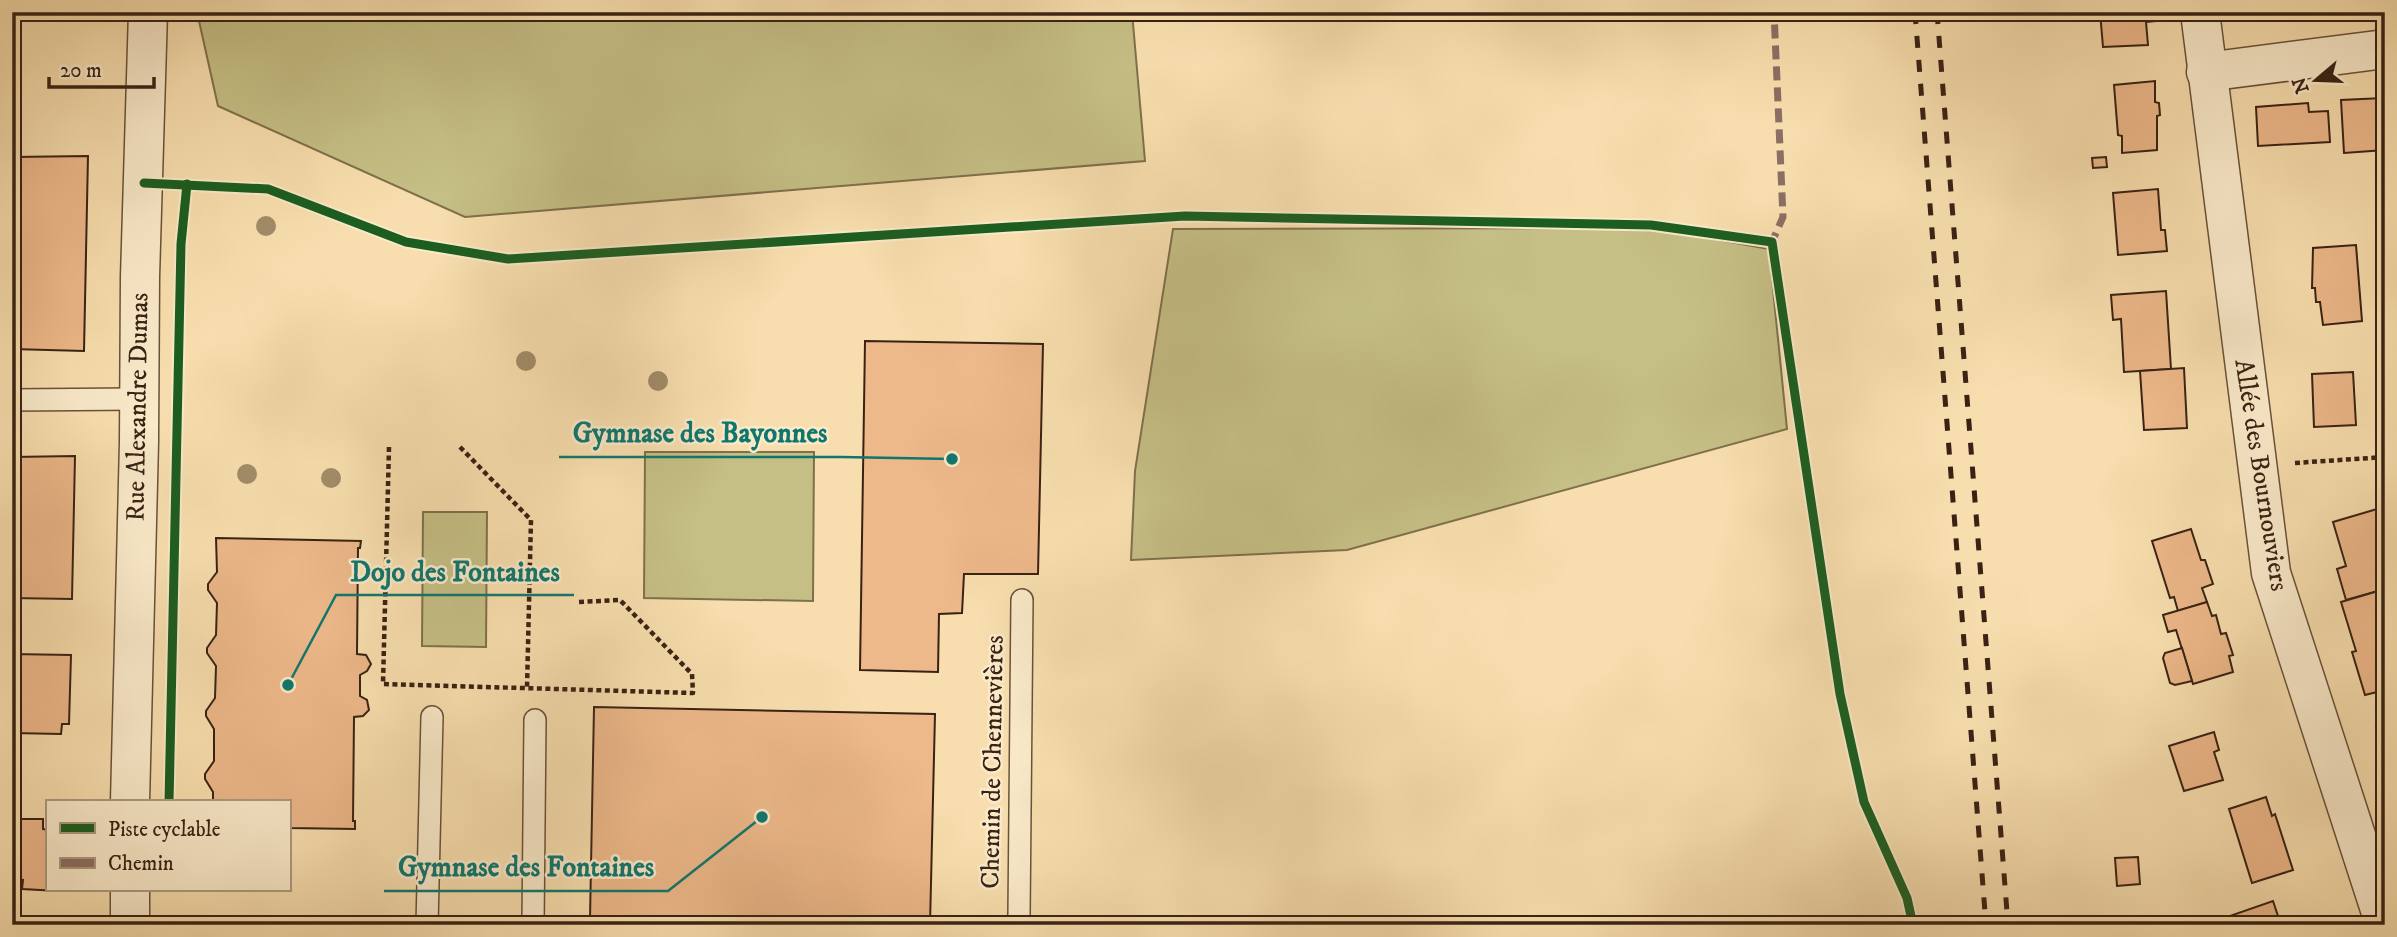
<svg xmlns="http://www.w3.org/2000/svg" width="2397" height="937" viewBox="0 0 2397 937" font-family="'IM FELL DW Pica',serif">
<rect width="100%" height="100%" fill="#f8deae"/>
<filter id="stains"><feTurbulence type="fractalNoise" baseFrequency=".00286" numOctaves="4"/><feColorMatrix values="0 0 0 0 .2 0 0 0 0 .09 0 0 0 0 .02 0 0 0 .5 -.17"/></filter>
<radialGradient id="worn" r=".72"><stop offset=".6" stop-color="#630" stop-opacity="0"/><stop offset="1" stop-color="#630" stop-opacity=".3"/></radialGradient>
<g fill="#c5bf85" stroke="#7f704c" stroke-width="2">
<path d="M197,12H1132L1145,161L465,217L218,106Z"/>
<path d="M1652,228L1769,249L1787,429L1347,550L1131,560L1135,471L1173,229Z"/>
<path d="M645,452H814L813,601L644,598Z"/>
<path d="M423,512H487L486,647L422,646Z"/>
</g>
<g fill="#edb88a" stroke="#392214" stroke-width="2">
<path d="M2100,12H2154L2155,21L2146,22L2148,45L2103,47Z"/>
<path d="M2155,81V102L2159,103L2160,115L2157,116V150L2122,153V136L2118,135L2114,85Z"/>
<path d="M2383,98L2385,150L2344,153L2341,100Z"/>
<path d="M2308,103L2309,112L2328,111L2330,142L2258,146L2256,107Z"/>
<path d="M88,156L84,351L12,349V157Z"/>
<path d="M2106,157L2107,167L2093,168L2092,158Z"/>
<path d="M2158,189L2161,230H2165L2167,251L2118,255L2113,193Z"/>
<path d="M2356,245L2362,321L2323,325L2320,302H2316L2315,288H2312L2313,248Z"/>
<path d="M2166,291L2171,369L2124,372L2121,319L2113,320L2111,295Z"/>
<path d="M865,341L1043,344L1038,574H964L962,613L939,614L938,672L860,670Z"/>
<path d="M2184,368L2187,428L2144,430L2140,371Z"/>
<path d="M2353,372L2356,425L2314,427L2312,374Z"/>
<path d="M75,456L72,599L12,598V457Z"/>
<path d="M2377,509L2385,538V554L2383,555L2385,589L2346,600L2337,569L2346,566L2333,522Z"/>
<path d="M2191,529L2201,560H2205L2213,584L2202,588L2207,602L2178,611L2174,597L2170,598L2152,541Z"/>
<path d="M216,538L361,541L360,548H358L357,654L366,655L371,664L367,671L360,675V696L367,700L369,710L363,716L354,717L353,821H355V829L289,828V802H213V792L205,779V774L214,761V729L206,716V711L215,698L216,666L207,653V648L216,635L217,603L208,590V584L217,572Z"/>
<path d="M2385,589V690L2365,695L2352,652L2356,651L2341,602Z"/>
<path d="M2207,602L2212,616L2216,615L2221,634L2226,633L2233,655L2229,656L2233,672L2193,684L2176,630L2168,632L2163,615Z"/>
<path d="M2182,648L2192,681L2175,685L2170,683L2163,658L2165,653Z"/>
<path d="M12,654L71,655L69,724H62L61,734L12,733Z"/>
<path d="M594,707L935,714L930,925L590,919Z"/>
<path d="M2385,725V746L2382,747L2376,728Z"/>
<path d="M2214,732L2219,750L2214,752L2223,780L2184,791L2169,746Z"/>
<path d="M2266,797L2272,816L2275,814L2293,870L2252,883L2229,809Z"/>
<path d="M12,819H43V829L47,830V890L59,891L22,889L23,880L12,879Z"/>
<path d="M2138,857L2140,884L2117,886L2115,858Z"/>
<path d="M2273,901L2281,925H2223L2221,919Z"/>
<rect x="12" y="922" width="52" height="3"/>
</g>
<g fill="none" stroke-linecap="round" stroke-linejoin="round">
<g stroke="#69513a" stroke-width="24">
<g id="lane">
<path d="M12,400L137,399"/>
<path d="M427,925L432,717"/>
<path d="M533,925L535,720"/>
<path d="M1016,925L1019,916L1022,600"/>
</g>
</g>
<g stroke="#69513a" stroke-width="41">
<g id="street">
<path d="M2200,12L2271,573L2385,925"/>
<path d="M2206,72L2385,49"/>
<path d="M130,802L139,442L140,277L148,12"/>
<path d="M130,890V925"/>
</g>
</g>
<g stroke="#392214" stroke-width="4.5" stroke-dasharray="5 3.5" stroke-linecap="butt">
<path d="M389,447L383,684L693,693L692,674L620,600L578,602"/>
<path d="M460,447L531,520L527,688"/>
<path d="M2295,463L2385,457"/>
</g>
<use href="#lane" stroke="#faeaca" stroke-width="21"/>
<use href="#street" stroke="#faeaca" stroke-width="38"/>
<g stroke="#392214" stroke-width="5" stroke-dasharray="12 12" stroke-linecap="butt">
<path d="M1915,12L1986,925"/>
<path d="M1937,12L2008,925"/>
</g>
<path stroke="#8d6e63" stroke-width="7" stroke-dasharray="14 7" stroke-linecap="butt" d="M1772,246V242L1783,217L1774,12"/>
<g stroke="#faeaca" stroke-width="13">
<g id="cycleway">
<path d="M144,183L268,189L406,242L508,259L1185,216L1651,225L1772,242L1840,694L1864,802L1907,898L1913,925"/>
<path d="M169,802L181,244L187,184"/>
</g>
</g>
<use href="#cycleway" stroke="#1b5e20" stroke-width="9"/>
</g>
<g fill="#a28c69">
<circle cx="266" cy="226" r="10"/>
<circle cx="526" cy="361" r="10"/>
<circle cx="658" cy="381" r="10"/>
<circle cx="247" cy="474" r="10"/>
<circle cx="331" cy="478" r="10"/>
</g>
<g text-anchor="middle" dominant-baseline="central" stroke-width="5" stroke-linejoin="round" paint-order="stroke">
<g font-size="26" fill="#392214" stroke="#faeaca">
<text transform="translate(138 407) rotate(-89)">Rue Alexandre Dumas</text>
<text transform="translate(2261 475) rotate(81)">Allée des Bournouviers</text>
<text transform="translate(993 762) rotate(-89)">Chemin de Chennevières</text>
</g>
</g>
<path fill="none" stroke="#0f766e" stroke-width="2.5" d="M952 459L841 457H559M288 685L336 595H574M762 817L668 891H384"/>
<g fill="#0f766e" stroke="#faeaca" stroke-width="2.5">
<circle cx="952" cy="459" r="7"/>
<circle cx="288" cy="685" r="7"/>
<circle cx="762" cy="817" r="7"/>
</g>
<g font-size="28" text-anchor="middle" font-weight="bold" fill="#0f766e" stroke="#faeaca" stroke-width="5" stroke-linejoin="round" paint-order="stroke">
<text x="700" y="442">Gymnase des Bayonnes</text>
<text x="455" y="581">Dojo des Fontaines</text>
<text x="526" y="876">Gymnase des Fontaines</text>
</g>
<rect width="2397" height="937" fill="none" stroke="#f8deae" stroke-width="42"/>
<rect x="14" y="14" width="2369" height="909" fill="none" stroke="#392214" stroke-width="3.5"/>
<rect x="21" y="21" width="2355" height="895" fill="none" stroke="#392214" stroke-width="2"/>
<rect x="46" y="800" width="245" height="91" fill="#faeaca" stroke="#ad9a81" stroke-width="2"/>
<rect x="60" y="823" width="35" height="10" fill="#1b5e20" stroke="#ad9a81" stroke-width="2"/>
<text x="108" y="836" font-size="21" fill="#392214">Piste cyclable</text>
<rect x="60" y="858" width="35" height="10" fill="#8d6e63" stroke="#ad9a81" stroke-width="2"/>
<text x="108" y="870" font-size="21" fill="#392214">Chemin</text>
<g transform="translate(2316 80) rotate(251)" stroke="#faeaca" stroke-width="5" paint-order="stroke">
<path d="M0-5L12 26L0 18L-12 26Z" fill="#392214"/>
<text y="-10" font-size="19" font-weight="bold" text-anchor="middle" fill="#392214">N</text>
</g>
<path d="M49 77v10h105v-10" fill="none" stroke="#392214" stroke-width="3.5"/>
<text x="60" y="77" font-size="21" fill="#392214" stroke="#faeaca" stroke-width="5" paint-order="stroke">20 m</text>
<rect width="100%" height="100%" filter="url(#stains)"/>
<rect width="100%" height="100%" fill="url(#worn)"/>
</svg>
